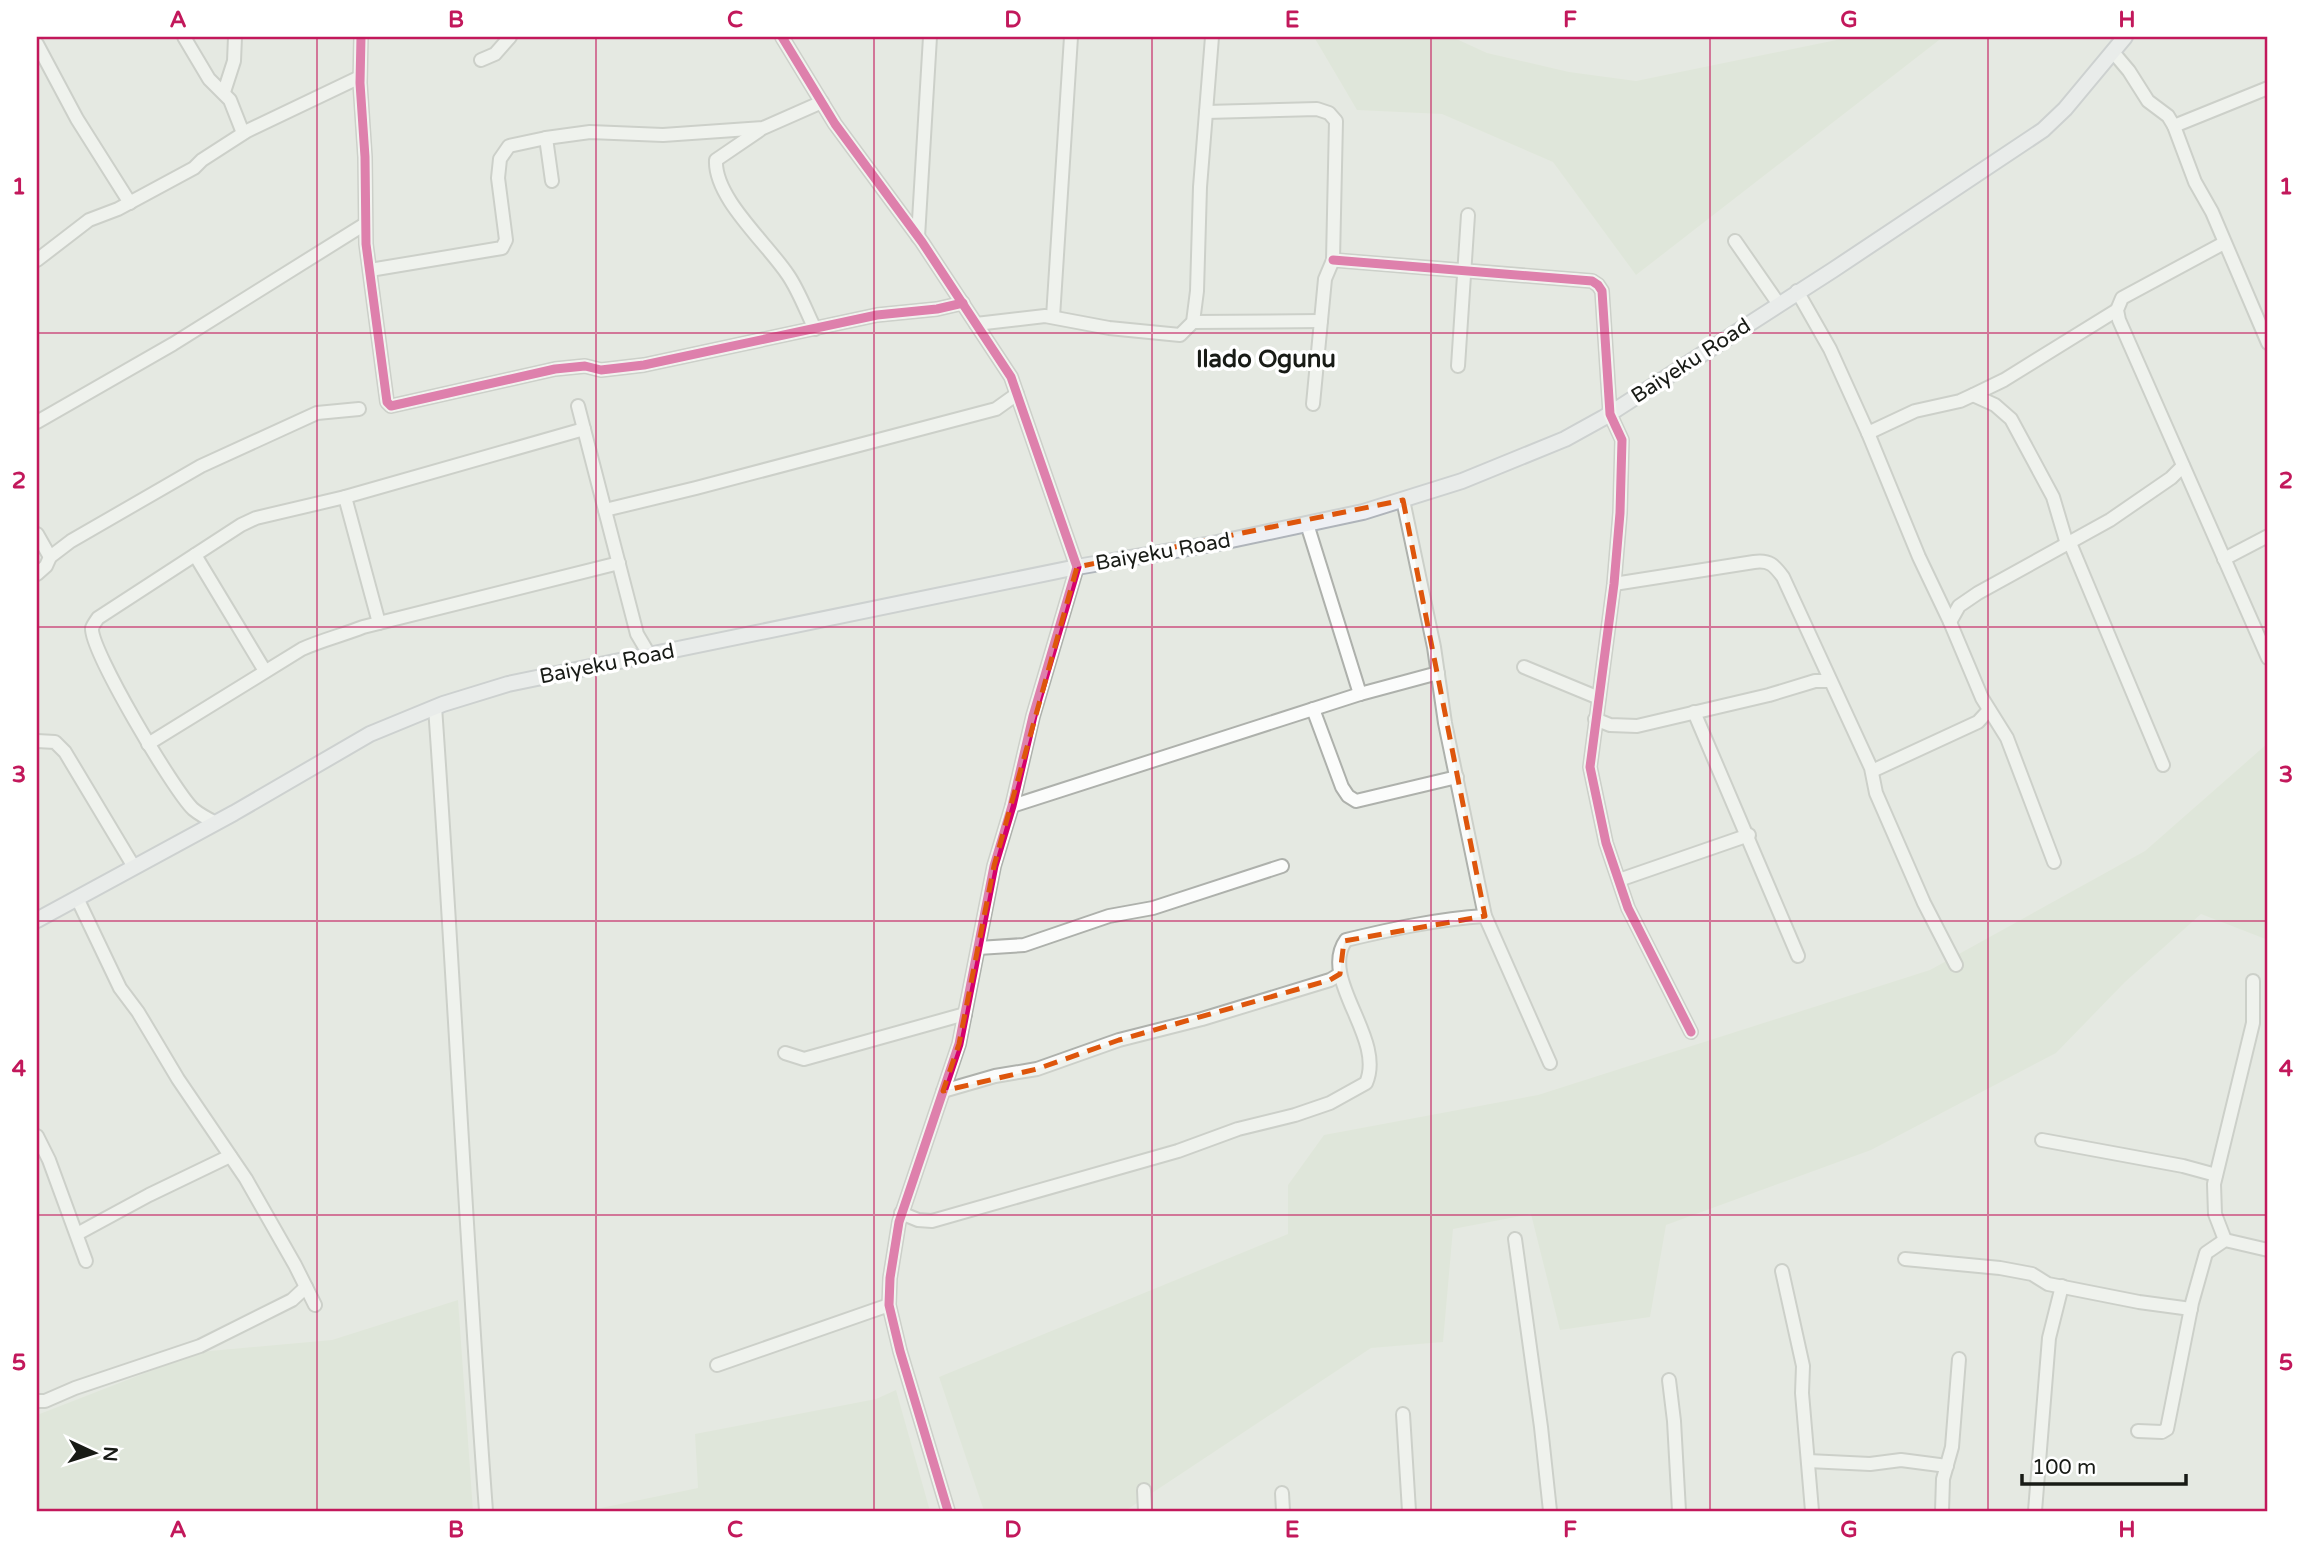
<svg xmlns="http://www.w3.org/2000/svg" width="2305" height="1548" viewBox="0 0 2305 1548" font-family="'Varela Round',sans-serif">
<rect width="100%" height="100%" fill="#e5e9e2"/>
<g fill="#d8e3d0">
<path d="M1314,37H1452L1487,53L1569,72L1636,81L1851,37H1943L1636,275L1553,162L1442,114L1357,110Z"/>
<path d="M2268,743V940L2201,914L2125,982L2056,1053L1871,1150L1666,1225L1650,1317L1560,1330L1531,1214L1453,1229L1443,1342L1371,1348L1125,1511H984L939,1377L1288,1234V1185L1324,1135L1538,1095L1930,970L2145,851Z"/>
<path d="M458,1300L473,1511H37V1415L199,1352L332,1340Z"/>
<path d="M896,1390L930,1511H586L698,1488L695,1434L876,1399Z"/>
</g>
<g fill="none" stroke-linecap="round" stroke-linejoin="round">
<g stroke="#aeb1ac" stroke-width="16">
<g id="minor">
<path d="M184,37L209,79L230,100L243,133"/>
<path d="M361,37L360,83L365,157L366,244L387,402L391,406L555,369L585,366L601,370L644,365L877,315L937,309L963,303"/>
<path d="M782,37L835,124L922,242L1011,377L1077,567L1033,716L1012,806L994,866L959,1044L899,1222L890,1278L889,1305L900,1351L948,1511"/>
<path d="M37,44L77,119L130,203"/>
<path d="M2113,52L2129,71L2148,101L2168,116L2174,126L2195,182L2212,212L2268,343"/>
<path d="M481,60L495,54L510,37"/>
<path d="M224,92L234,61L235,37"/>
<path d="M1206,112L1317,109L1329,113L1336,121L1333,260L1325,279L1313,404"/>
<path d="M2174,126L2268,88"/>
<path d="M760,130L716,160C714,198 767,243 788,275C799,291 806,311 815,329"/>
<path d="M552,181L546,138L590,132L663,135L763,128L822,102"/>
<path d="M918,237L930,37"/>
<path d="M1735,241L1778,303"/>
<path d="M2224,243L2122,298L2117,310L2119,320L2268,658"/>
<path d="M37,260L89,220L118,209L194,168L202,160L247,131L360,77"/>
<path d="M1333,260L1592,281L1598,285L1602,291L1610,414L1622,440L1620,513L1614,584L1590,767L1606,843L1628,908L1691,1032"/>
<path d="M370,270L502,248L506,240L498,178L500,159L509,146L546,138"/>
<path d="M1797,291L1830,349L1868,433L1919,557L1950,622L1982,698L2007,738L2054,862"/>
<path d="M1053,317L1071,37"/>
<path d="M1193,322L1321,321"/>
<path d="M976,324L1045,316L1109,328L1180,335L1193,322L1197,291L1200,187L1212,37"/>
<path d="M1458,366L1468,215"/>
<path d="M1973,395L1995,405L2011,419L2053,497L2067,544"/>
<path d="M578,406L637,634L650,656"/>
<path d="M37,422L173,344L365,224"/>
<path d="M1868,433L1915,411L1960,401L1973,395L2004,380L2117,310"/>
<path d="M345,497L379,623"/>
<path d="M1403,500L1434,647L1445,723L1485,916L1550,1063"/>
<path d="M605,510L696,488L996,409L1017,394"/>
<path d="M1307,524L1360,694"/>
<path d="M37,534L50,557"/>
<path d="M2070,543L2163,765"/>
<path d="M195,555L265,671"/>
<path d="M2224,559L2268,536"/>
<path d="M37,574L46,566L50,557L71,541L201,466L317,413L359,409"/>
<path d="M1614,584L1754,562C1770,560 1774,565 1783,577L1871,768L1876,793L1924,903L1956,965"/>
<path d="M1950,622L1959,606L1978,593L2110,520L2171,478L2183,466"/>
<path d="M1524,667L1599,698"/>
<path d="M435,707C454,975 466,1243 486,1511"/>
<path d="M1313,709L1342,787L1348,796L1356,801L1457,777"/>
<path d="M1694,712L1798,956"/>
<path d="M1595,719L1610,725L1637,726L1769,695L1815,681H1830"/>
<path d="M37,741L55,742L65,752L134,867"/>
<path d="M148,744L302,649C322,640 343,635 363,627L619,563"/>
<path d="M1872,771L1978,722L1989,710"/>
<path d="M1012,806L1360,694L1438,673"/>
<path d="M216,823C208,819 199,814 193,809C174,791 90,650 92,628C93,625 96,621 98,618L241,525L256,518L345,497L584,429"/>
<path d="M1619,880L1749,835"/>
<path d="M77,898L120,988L138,1012L178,1079L246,1179L295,1265L315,1305"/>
<path d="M978,948L1024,945L1109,916L1153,908L1282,866"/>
<path d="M785,1053L804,1059L965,1014"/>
<path d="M943,1091L995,1076L1037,1069L1119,1040L1202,1019L1330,980L1340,974"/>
<path d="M37,1136L49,1160L86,1261"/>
<path d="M2042,1140L2183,1166L2216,1175"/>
<path d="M901,1213L918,1220L932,1221L1178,1151L1238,1129L1295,1115L1330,1103L1366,1083C1386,1038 1318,979 1346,940C1392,929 1438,919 1485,916"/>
<path d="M77,1234L149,1195L230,1156"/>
<path d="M1515,1239L1541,1427L1550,1511"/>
<path d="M2225,1240L2215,1214L2214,1184L2253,1023V981"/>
<path d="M1905,1259L2000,1268L2032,1274L2048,1284L2139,1302L2191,1309"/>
<path d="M1782,1271L1803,1366L1802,1393L1812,1511"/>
<path d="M717,1365L889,1305"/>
<path d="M1669,1380L1674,1421L1679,1511"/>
<path d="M37,1401H45L75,1388L200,1346L292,1300L306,1287"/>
<path d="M1403,1414L1409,1511"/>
<path d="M2138,1431L2162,1432L2167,1429L2192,1303L2206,1253L2225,1240L2268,1250"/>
<path d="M1808,1461L1870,1464L1901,1460L1947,1466"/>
<path d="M1144,1490L1145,1511"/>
<path d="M1282,1493L1283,1511"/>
<path d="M1942,1511L1943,1479L1952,1447L1959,1359"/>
<path d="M2035,1511L2049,1338L2062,1286"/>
</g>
</g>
<g stroke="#afb4ba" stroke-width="18">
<path id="major" d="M37,920L234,813L370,734L443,704L508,684L1077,567L1217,543L1363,512L1462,481L1565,439L1603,418L1833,270L2043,130L2065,109L2125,37"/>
</g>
<use href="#minor" stroke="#fbfcfb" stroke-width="12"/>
<use href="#major" stroke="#eef0f4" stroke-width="14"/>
<g stroke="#fff" stroke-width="13">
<g id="cycleway">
<path d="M361,37L360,83L365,157L366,244L387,402L391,406L555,369L585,366L601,370L644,365L877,315L937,309L963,303"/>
<path d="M782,37L835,124L922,242L1011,377L1077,567L1033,716L1012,806L994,866L959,1044L899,1222L890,1278L889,1305L900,1351L948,1511"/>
<path d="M1333,260L1592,281L1598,285L1602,291L1610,414L1622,440L1620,513L1614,584L1590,767L1606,843L1628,908L1691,1032"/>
</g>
</g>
<use href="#cycleway" stroke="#d6006c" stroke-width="9"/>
</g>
<path d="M0 0H2305V1548H0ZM1403,500L1485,916L1344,941L1340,974L1330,980L1119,1040L1037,1069L943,1091L959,1044L994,866L1077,567Z" fill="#e5e9e2" fill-opacity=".55" fill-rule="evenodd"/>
<path fill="none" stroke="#de560c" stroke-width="5" stroke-dasharray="14 9" stroke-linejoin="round" d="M1403,500L1485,916L1344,941L1340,974L1330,980L1119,1040L1037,1069L943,1091L959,1044L994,866L1077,567Z"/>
<path fill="none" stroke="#c2185b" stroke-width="2" stroke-opacity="0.55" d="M317,37V1511M596,37V1511M874,37V1511M1152,37V1511M1431,37V1511M1710,37V1511M1988,37V1511M37,333H2268M37,627H2268M37,921H2268M37,1215H2268"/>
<g text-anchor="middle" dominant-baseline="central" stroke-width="7" stroke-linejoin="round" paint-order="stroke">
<g font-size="21" fill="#181b16" stroke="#fff">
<text transform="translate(1691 361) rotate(-33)">Baiyeku Road</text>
<text transform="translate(1163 552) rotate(-10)">Baiyeku Road</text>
<text transform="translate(607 664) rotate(-11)">Baiyeku Road</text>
</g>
<g font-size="24" font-weight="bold" fill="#181b16" stroke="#fff">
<text x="1266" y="359">Ilado Ogunu</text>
</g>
</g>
<rect width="2305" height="1548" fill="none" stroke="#ffffff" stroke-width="77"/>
<g transform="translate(94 1453) rotate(94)" stroke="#ffffff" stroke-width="5" paint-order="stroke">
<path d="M0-5L12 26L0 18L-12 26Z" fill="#181b16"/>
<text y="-10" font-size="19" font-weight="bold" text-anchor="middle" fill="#181b16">N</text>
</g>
<path d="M2022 1474v10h164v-10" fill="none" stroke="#181b16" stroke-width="3.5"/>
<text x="2032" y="1474" font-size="21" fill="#181b16" stroke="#ffffff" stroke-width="5" paint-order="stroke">100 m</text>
<rect x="38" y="38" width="2228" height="1472" fill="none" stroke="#c2185b" stroke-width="2.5"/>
<g font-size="23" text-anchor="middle" font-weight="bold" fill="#c2185b">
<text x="178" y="27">A</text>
<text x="456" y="27">B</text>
<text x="735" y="27">C</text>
<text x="1013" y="27">D</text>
<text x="1292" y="27">E</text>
<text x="1570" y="27">F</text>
<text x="1849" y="27">G</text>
<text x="2127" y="27">H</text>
<text x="19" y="194">1</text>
<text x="2286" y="194">1</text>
<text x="19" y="488">2</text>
<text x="2286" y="488">2</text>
<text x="19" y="782">3</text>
<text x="2286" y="782">3</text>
<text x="19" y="1076">4</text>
<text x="2286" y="1076">4</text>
<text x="19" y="1370">5</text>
<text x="2286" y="1370">5</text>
<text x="178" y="1537">A</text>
<text x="456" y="1537">B</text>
<text x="735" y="1537">C</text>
<text x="1013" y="1537">D</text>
<text x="1292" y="1537">E</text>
<text x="1570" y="1537">F</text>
<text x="1849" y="1537">G</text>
<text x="2127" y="1537">H</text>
</g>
</svg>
